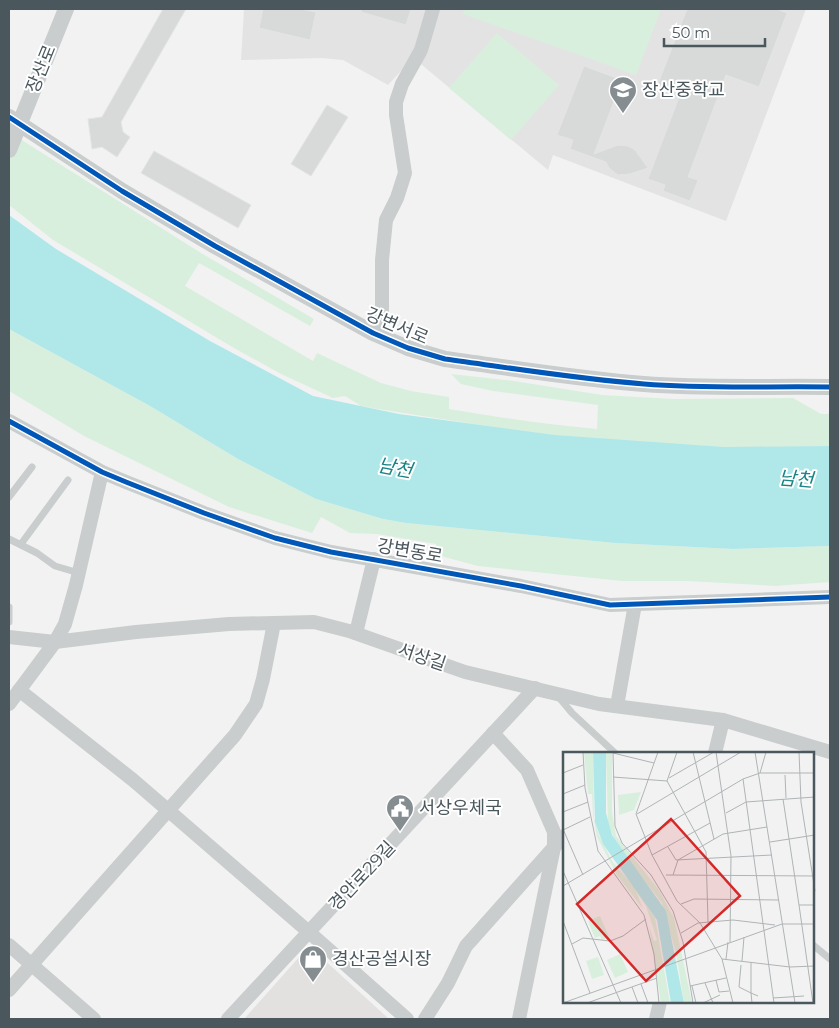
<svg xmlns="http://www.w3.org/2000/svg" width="839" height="1028" viewBox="0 0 839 1028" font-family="Montserrat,'Noto Sans KR',sans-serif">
<rect width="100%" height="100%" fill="#f2f2f2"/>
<path fill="#e3e1e0" d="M309,946L389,1019H244Z"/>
<path fill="#e4e3e4" d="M244,9H806L726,221L553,155L548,170L416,60L417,54L388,85L343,60L321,58L241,60Z"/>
<g fill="#d9efdd">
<path d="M465,9H661L636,75L463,14Z"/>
<path d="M497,33L559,85L511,140L449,88Z"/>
<path d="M9,132L201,253L314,319L310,326L199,263L185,286L313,361L317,353L381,383L411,391L449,397V409C498,417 547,425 597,429L598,405L493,391L461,384L451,374L514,381L602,395L674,399L793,398L821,414H830V447H705L610,442L512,430L378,409L361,406L345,396L333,398L281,374L234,348L53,240L9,205Z"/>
<path d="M9,329L150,406L238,459L316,499L383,519L406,523L615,543L733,549L830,546V582L775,586L688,581H622L478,566L437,555L436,544L377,534L350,533L321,517L312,533L229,507L84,436L9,391Z"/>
</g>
<path fill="#b0e8ea" d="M9,215L56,249L210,341L313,396L399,414L555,435L724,447L830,446V546L733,549L615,543L406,523L383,519L316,499L238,459L150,406L9,329Z"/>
<g fill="#d8dada" stroke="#e3e4e5">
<path d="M163,9H186L121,122L123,132L130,137L117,157L102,147L92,149L88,119L102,117Z"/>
<path d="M263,9H300L316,12L310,40L259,28Z"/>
<path d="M361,9H411L406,25L361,12Z"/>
<path d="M687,9H777L787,13L759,87L726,75L688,177L698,180L690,201L663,191L665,185L648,179L681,92L658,84Z"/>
<path d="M584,66L622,80L594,154L618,145L628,146L635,150L648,168L630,174L618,175L609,168L606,162L570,149L573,140L557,135Z"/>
<path d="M327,105L348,117L311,176L291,164Z"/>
<path d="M154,151L251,205L238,228L141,173Z"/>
</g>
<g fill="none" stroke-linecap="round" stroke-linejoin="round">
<g stroke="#cacdcd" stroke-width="7">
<path d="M9,497L32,467"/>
<path d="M9,539L37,553L55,566L79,573"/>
<path d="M21,544L68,480"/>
<path d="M9,607V622"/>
<path d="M557,695L572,713L615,753"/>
<path d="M813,945L830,959"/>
</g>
<g stroke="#cacdcd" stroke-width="14">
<path d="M373,333L382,314V260L386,220L397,198L405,173L396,115V102L402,84L421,50L433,9"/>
<path d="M9,421L102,472L126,482L204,513L275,538L331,552L521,586L610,605L830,597"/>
<path d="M356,633L374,559"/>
<path d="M9,637L55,642L136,632L229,624L314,622L349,631L465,672L599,704L723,720L830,752"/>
<path d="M19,690L133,780L310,933L407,1019"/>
<path d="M9,704L55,642L65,624L76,585L102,472"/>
<path d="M617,706L635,604"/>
<path d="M493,733L527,770L554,832V847L519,1019"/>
<path d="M715,753L723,720"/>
<path d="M9,945L94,1019"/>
<path d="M9,990L235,735L256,704L263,679L274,623"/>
<path d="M228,1019L535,688"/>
<path d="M425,1019L448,983L466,946L564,836"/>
<path d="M656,1019L660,1002"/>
</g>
<g stroke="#cacdcd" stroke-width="16">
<path d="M9,117L122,191L215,246L373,333L408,348L445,359C511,368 578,379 644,384C706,389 768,386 830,387"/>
<path d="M9,150L66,9"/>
</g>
<g stroke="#fff" stroke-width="8">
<g id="cycleway">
<path d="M9,117L122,191L215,246L373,333L408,348L445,359C511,368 578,379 644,384C706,389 768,386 830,387"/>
<path d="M9,421L102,472L126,482L204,513L275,538L331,552L521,586L610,605L830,597"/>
</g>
</g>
<use href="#cycleway" stroke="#0057b8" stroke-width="5"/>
</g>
<defs>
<g id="school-pin" transform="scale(1.4375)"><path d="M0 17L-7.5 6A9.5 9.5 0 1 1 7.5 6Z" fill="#858d91" stroke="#fff"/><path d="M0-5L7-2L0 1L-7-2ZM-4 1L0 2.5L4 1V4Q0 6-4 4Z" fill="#fff"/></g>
<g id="civic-pin" transform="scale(1.4375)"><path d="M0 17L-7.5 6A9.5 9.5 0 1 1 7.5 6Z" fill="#858d91" stroke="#fff"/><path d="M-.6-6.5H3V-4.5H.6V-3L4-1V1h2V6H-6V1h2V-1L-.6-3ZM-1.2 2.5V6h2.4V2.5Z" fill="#fff"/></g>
<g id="shop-pin" transform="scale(1.4375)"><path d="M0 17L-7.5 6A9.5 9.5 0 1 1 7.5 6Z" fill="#858d91" stroke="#fff"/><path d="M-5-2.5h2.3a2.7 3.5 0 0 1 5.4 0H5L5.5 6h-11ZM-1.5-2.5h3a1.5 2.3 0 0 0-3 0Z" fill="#fff"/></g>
</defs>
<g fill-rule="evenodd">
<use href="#school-pin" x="623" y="90"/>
<use href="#civic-pin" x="400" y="808"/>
<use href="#shop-pin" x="313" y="959"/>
</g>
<g text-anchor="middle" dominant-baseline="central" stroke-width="4" stroke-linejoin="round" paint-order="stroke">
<g font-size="18" fill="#4a575d" stroke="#fff">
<text transform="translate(41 69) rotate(-68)">장산로</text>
<text transform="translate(397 326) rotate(23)">강변서로</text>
<text transform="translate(410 551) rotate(10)">강변동로</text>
<text transform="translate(422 657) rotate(19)">서상길</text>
<text transform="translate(362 876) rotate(-47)">경안로29길</text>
</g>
<g font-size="18" fill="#4a575d" stroke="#fff" text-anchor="start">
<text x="642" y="90">장산중학교</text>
<text x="419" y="808">서상우체국</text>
<text x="332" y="959">경산공설시장</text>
</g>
<g font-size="19" font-style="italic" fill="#178385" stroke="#fff">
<text transform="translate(395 468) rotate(10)">남천</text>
<text transform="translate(796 479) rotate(4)">남천</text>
</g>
</g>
<g transform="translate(563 752)">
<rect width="251" height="251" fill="#f2f2f2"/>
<path d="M21,0H30L31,66L36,83L49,109L73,137L92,166L107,251H98L86,174L91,189L94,188L83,154L73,139L80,157L54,123L34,85L30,63L29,42H25ZM43,0H49V60L53,84L96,138L111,166L129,251H121L113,201L99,151L55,95L45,72ZM78,40L71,58L56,63L55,43ZM37,164L46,185L39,188L37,184L32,186L25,169ZM57,202L65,220L52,226L44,208ZM35,205L41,223L29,227L23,209Z" fill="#d9efdd"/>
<path d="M30,0H43V61L49,83L103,159L121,251H108L94,168L40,92L32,70Z" fill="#b0e8ea"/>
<path fill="none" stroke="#afb4b6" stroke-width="1" d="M20,0L22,36L35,99L81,163L91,202L96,251M50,0L52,74L59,91L88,123L110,159L120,190L130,251M95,0L73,62L89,103L114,149L137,171L159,207L170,251M114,0L104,29L143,100L145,170M130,0L151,87M153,0L168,104L167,190M192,0L232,251M209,0H251M236,0L238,50L252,139M50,1L91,11M0,21L20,13M197,21H252M222,23L223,46M50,25L104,29M106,26L151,0M180,27L211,251M0,42L22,33M220,47L236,153M0,60L25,50M163,61L183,50L252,45M74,62L178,0M0,77L20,123M0,78L27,65M207,90L252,83M105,95L113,108L209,103M89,103L147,71M0,119L58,251M103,123L252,124M110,123L115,108L160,82L204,75M0,134L180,27L197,21L203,0M118,152L131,147L216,148M0,169L27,241M118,181L135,171L170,168L212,173M9,192L20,186L47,189L60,184L83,167M159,207L227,215L252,214M163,207L165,190M179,209L181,185M178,213L176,235L188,241V210M153,228L156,240L166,239M142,231L150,251M78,232L85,251M127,234L163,226M129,234L133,251M69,235L75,251M210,246L241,244M0,251L219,172H252M24,251L94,226M140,251L157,243M189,251L188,241L195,244M250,251L236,153H252"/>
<path fill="#d62828" fill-opacity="0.15" stroke="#d62828" stroke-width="2.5" d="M108,67L177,144L83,229L14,152Z"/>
<rect width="251" height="251" fill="none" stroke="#4a575d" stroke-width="2.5"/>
</g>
<rect width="839" height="1028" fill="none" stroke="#4a575d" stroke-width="20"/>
<path d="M664 38v8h101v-8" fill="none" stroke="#4a575d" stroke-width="2.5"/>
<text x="672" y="38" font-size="15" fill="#4a575d" stroke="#ffffff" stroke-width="4" paint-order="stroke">50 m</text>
</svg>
